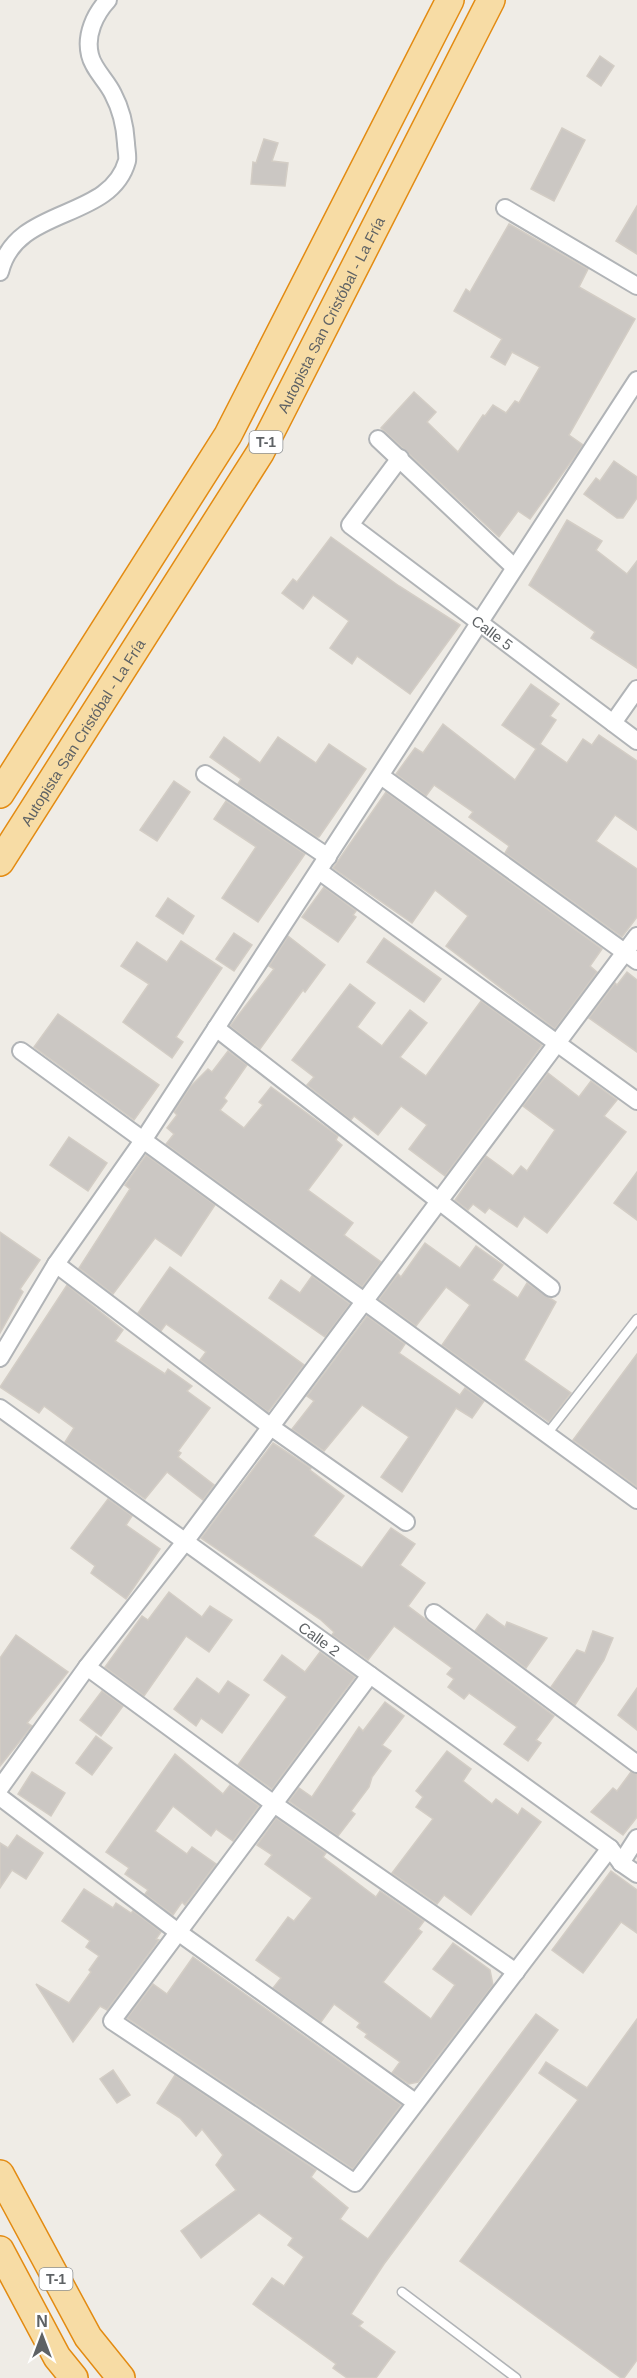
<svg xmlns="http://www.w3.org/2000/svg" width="637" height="2378" viewBox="0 0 637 2378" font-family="Arial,sans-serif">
<rect width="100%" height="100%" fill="#efece6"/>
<g fill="#cbc7c3" stroke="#d3cdc5" stroke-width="1.5">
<path d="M600,56L614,66L601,86L587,76Z"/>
<path d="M562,128L585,140L554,201L531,189Z"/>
<path d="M264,139L278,143L272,161L288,163L285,186L251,184L253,162L256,163Z"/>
<path d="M637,206V254L616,241Z"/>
<path d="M509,224L588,269L579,287L635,319L569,435L583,445L530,519L518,511L499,537L381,428L414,392L436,412L427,422L458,452L483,415L485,416L493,405L506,413L515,401L519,403L540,367L512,352L505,365L491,357L502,339L454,311L466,289L470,292Z"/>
<path d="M614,461L637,477V498L623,518H617L584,494L596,478L600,481Z"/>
<path d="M567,520L602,541L596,550L627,574L637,561V668L591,638L595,632L529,585Z"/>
<path d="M331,537L399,586L460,625L410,694L357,656L352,664L330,648L349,621L313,595L303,609L282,593L293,579L297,582Z"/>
<path d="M531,684L559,704L550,716L556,720L540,744L567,763L583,739L592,745L599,735L637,761V830L615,815L596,841L637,869V917L622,937L505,853L509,846L469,817L473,812L434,785L426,796L396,774L415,748L423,753L443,724L515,780L536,749L502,725Z"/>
<path d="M224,737L260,763L278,737L316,763L329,744L366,769L319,837H317L238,784L241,779L210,757Z"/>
<path d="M174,781L190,792L157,841L140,830Z"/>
<path d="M386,792L602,949L590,966L597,972L555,1029L446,946L468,916L435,890L412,923L333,868Z"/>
<path d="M226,801L305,854L258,922L222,898L256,847L214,819Z"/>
<path d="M324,887L356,911L353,915L356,917L338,942L302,917Z"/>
<path d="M168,898L194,916L183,934L156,916Z"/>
<path d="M234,933L252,945L234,971L216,959Z"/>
<path d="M288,936L325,965L305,992L303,990L260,1049L230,1026L274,969L269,966Z"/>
<path d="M384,938L441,979L424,1002L367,962Z"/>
<path d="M181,941L222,968L176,1037L183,1042L172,1058L123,1022L149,984L121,966L137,942L167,962Z"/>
<path d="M627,972L637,980V1052L589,1018L615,983L617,985Z"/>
<path d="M350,984L375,1003L357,1027L382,1046L410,1010L427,1023L400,1057L426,1076L481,1001L542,1045L445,1176L409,1149L427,1125L401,1106L378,1135L354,1116L351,1120L307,1085L314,1077L292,1060Z"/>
<path d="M58,1014L159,1085L134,1120L34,1047Z"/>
<path d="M228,1051L247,1065L224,1098L227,1101L220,1110L244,1128L263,1105L259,1102L271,1087L338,1136L336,1140L342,1145L308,1190L353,1223L344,1235L381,1262L362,1287L166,1144L174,1134L167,1128L177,1115L174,1112L190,1087L208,1069L212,1072Z"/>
<path d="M548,1073L579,1097L591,1081L617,1100L604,1116L626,1132L547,1233L524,1216L517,1227L489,1208L485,1213L473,1204L468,1210L455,1200L486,1156L513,1176L521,1166L527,1171L555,1130L523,1106Z"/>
<path d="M69,1137L107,1163L88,1191L50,1165Z"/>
<path d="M146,1155L215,1205L181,1256L155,1238L113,1294L79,1268L130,1189L125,1185Z"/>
<path d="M637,1172V1220L614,1203Z"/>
<path d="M0,1232L40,1260L20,1289L23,1292L0,1333Z"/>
<path d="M425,1243L460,1268L476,1246L503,1265L492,1280L518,1298L527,1283L556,1302L524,1360L571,1393L549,1422L442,1345L470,1305L446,1287L416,1326L379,1299L398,1274L401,1277Z"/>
<path d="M170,1267L304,1365L268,1412L200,1360L206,1352L166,1324L161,1331L138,1313Z"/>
<path d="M312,1276L350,1304L325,1337L269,1298L281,1280L300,1293Z"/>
<path d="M67,1285L123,1330L115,1341L165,1374L168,1369L192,1386L187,1391L210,1408L178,1451L181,1453L178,1457L214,1485L203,1500L167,1472L145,1499L65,1442L74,1428L44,1406L39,1413L0,1387Z"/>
<path d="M367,1316L405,1344L399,1353L460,1395L465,1388L484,1401L472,1418L456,1408L402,1492L381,1477L409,1437L362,1405L324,1451L292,1429L314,1401L307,1396Z"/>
<path d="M637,1354V1487L573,1440Z"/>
<path d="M273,1443L311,1468L310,1470L344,1496L313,1536L362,1568L391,1528L415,1544L400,1565L425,1583L408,1606L554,1716L536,1740L541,1743L528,1761L504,1744L517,1727L469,1693L464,1699L448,1687L454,1679L447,1674L452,1668L394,1626L368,1660L332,1635L334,1632L321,1620L201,1538Z"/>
<path d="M108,1499L132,1516L126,1525L160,1549L126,1599L91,1573L95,1566L71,1548Z"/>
<path d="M169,1592L202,1617L210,1606L232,1620L209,1652L186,1636L144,1696L105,1667L142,1616L148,1620Z"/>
<path d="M487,1614L505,1627L507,1622L547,1638L526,1668L475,1631Z"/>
<path d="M593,1631L613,1638L604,1660L575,1705L551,1687L577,1650L585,1653Z"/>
<path d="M16,1635L68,1672L27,1723L32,1726L0,1766V1658Z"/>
<path d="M320,1652L355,1677L272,1789L238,1765L287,1697L264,1680L282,1655L305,1672Z"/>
<path d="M197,1678L219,1694L228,1681L249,1695L222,1733L201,1718L196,1726L174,1709Z"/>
<path d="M637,1688V1730L618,1715Z"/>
<path d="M102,1691L123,1706L101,1736L80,1720Z"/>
<path d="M385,1702L404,1716L382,1745L391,1751L372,1777L369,1787L351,1811L355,1814L338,1836L289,1801L299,1788L312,1797L359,1727L363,1731Z"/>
<path d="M96,1736L112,1748L92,1775L76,1763Z"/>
<path d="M447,1751L471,1769L463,1781L492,1804L496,1799L518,1815L522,1808L541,1822L471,1915L444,1895L437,1904L392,1873L433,1819L416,1807L423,1797L416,1791Z"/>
<path d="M175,1754L223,1794L230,1785L259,1806L233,1841L216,1829L211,1836L173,1806L155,1831L187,1854L192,1847L216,1864L185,1905L182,1902L173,1915L145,1894L148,1890L125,1874L129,1868L106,1852Z"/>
<path d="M32,1772L65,1793L51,1816L18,1794Z"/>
<path d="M631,1772L637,1774V1817L623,1835L591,1812L613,1788L617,1791Z"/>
<path d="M276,1818L326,1853L323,1857L376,1897L380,1891L424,1921L418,1929L422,1932L383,1982L431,2019L455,1985L433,1969L453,1943L490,1970L493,1985L418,2082L409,2084L392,2073L400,2062L365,2037L367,2034L357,2027L360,2023L334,2004L321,2022L273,1988L281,1978L256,1960L288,1917L294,1921L312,1898L265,1864L272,1855L257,1845Z"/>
<path d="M17,1835L43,1853L26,1879L12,1870L0,1888V1843L8,1848Z"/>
<path d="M611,1871L637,1890V1933L621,1922L583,1973L552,1950Z"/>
<path d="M84,1889L113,1908L116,1903L131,1913L133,1911L161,1932L156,1939L159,1940L107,2010L100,2006L73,2042L36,1984L69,2003L91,1972L89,1970L99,1956L86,1947L90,1941L62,1921Z"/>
<path d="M193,1957L401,2105L353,2169L127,2018L153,1984L167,1994Z"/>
<path d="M536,2014L558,2030L384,2264L351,2314L363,2322L359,2326L395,2352L376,2378H347L333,2368L336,2364L253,2304L272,2278L284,2286L304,2257L288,2245L293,2238L259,2213L201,2258L181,2231L236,2190L216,2165L223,2155L202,2129L196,2136L180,2118L157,2103L175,2075L316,2170L311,2177L348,2208L340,2219L368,2239Z"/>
<path d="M637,2019V2360L624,2378H621L460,2261L578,2100L539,2073L546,2062L587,2088Z"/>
<path d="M113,2070L130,2095L117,2103L100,2079Z"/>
</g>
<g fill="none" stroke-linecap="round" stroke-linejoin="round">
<g stroke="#b1b4b7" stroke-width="11">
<g id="service">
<path d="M547,1434L637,1319"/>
<path d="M402,2292L516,2378"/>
</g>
</g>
<g stroke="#b1b4b7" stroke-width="20">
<g id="minor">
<path d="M505,208L637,286"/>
<path d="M0,272C16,205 110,222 127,161C128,156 126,148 126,143C125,126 121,109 113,94C107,81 93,69 90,55C85,35 95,14 108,0"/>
<path d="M378,439L514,567"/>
<path id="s1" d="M400,458L350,525L637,741"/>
<path d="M613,723L637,689"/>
<path d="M205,774L328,857"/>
<path d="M381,776L637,961"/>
<path d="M319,871L637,1101"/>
<path d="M216,1028L551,1288"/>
<path d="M21,1051L637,1500"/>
<path d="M56,1264L271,1427L406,1522"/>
<path d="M0,1358L56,1264L144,1139L637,380"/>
<path id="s2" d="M0,1408L610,1848L621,1863L637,1874"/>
<path d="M434,1613L637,1764"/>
<path d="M87,1667L274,1804L516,1972"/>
<path d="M370,1675L112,2021L355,2183L610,1848"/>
<path d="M0,1788L87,1667L184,1543L637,936"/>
<path d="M0,1797L178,1932L415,2102"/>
<path d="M621,1863L637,1838"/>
</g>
</g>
<g stroke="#e38b12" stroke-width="30">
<g id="trunk">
<path d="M0,794L228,435L450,0"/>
<path id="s3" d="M0,862L260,453L491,0"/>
<path d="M0,2174L88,2337L121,2378"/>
<path d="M0,2250L57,2357L74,2378"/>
</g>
</g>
<use href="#service" stroke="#fff" stroke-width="8"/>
<use href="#minor" stroke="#fff" stroke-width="16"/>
<use href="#trunk" stroke="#f7dca5" stroke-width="27"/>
</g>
<g text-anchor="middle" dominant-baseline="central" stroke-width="4.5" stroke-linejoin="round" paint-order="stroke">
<g fill="#fff" stroke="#8e9193" stroke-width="1.5">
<rect x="249.5" y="431" width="33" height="22" rx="4.5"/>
<rect x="39.5" y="2268" width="33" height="22" rx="4.5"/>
</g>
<g font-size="14" font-weight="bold" fill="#5e6265">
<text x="266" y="442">T-1</text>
<text x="56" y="2279">T-1</text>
</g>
<g font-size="15" fill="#5e6265" stroke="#fff">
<text stroke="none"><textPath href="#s3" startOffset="640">Autopista San Cristóbal - La Fría</textPath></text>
<text stroke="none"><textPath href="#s1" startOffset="262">Calle 5</textPath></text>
<text stroke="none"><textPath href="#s3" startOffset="154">Autopista San Cristóbal - La Fría</textPath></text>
<text stroke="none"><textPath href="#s2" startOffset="394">Calle 2</textPath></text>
</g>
</g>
<g transform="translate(42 2336)" stroke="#ffffff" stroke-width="4.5" paint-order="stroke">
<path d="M0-4.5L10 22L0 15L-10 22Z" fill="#5e6265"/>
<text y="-9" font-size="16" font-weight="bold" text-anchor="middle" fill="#5e6265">N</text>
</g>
</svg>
